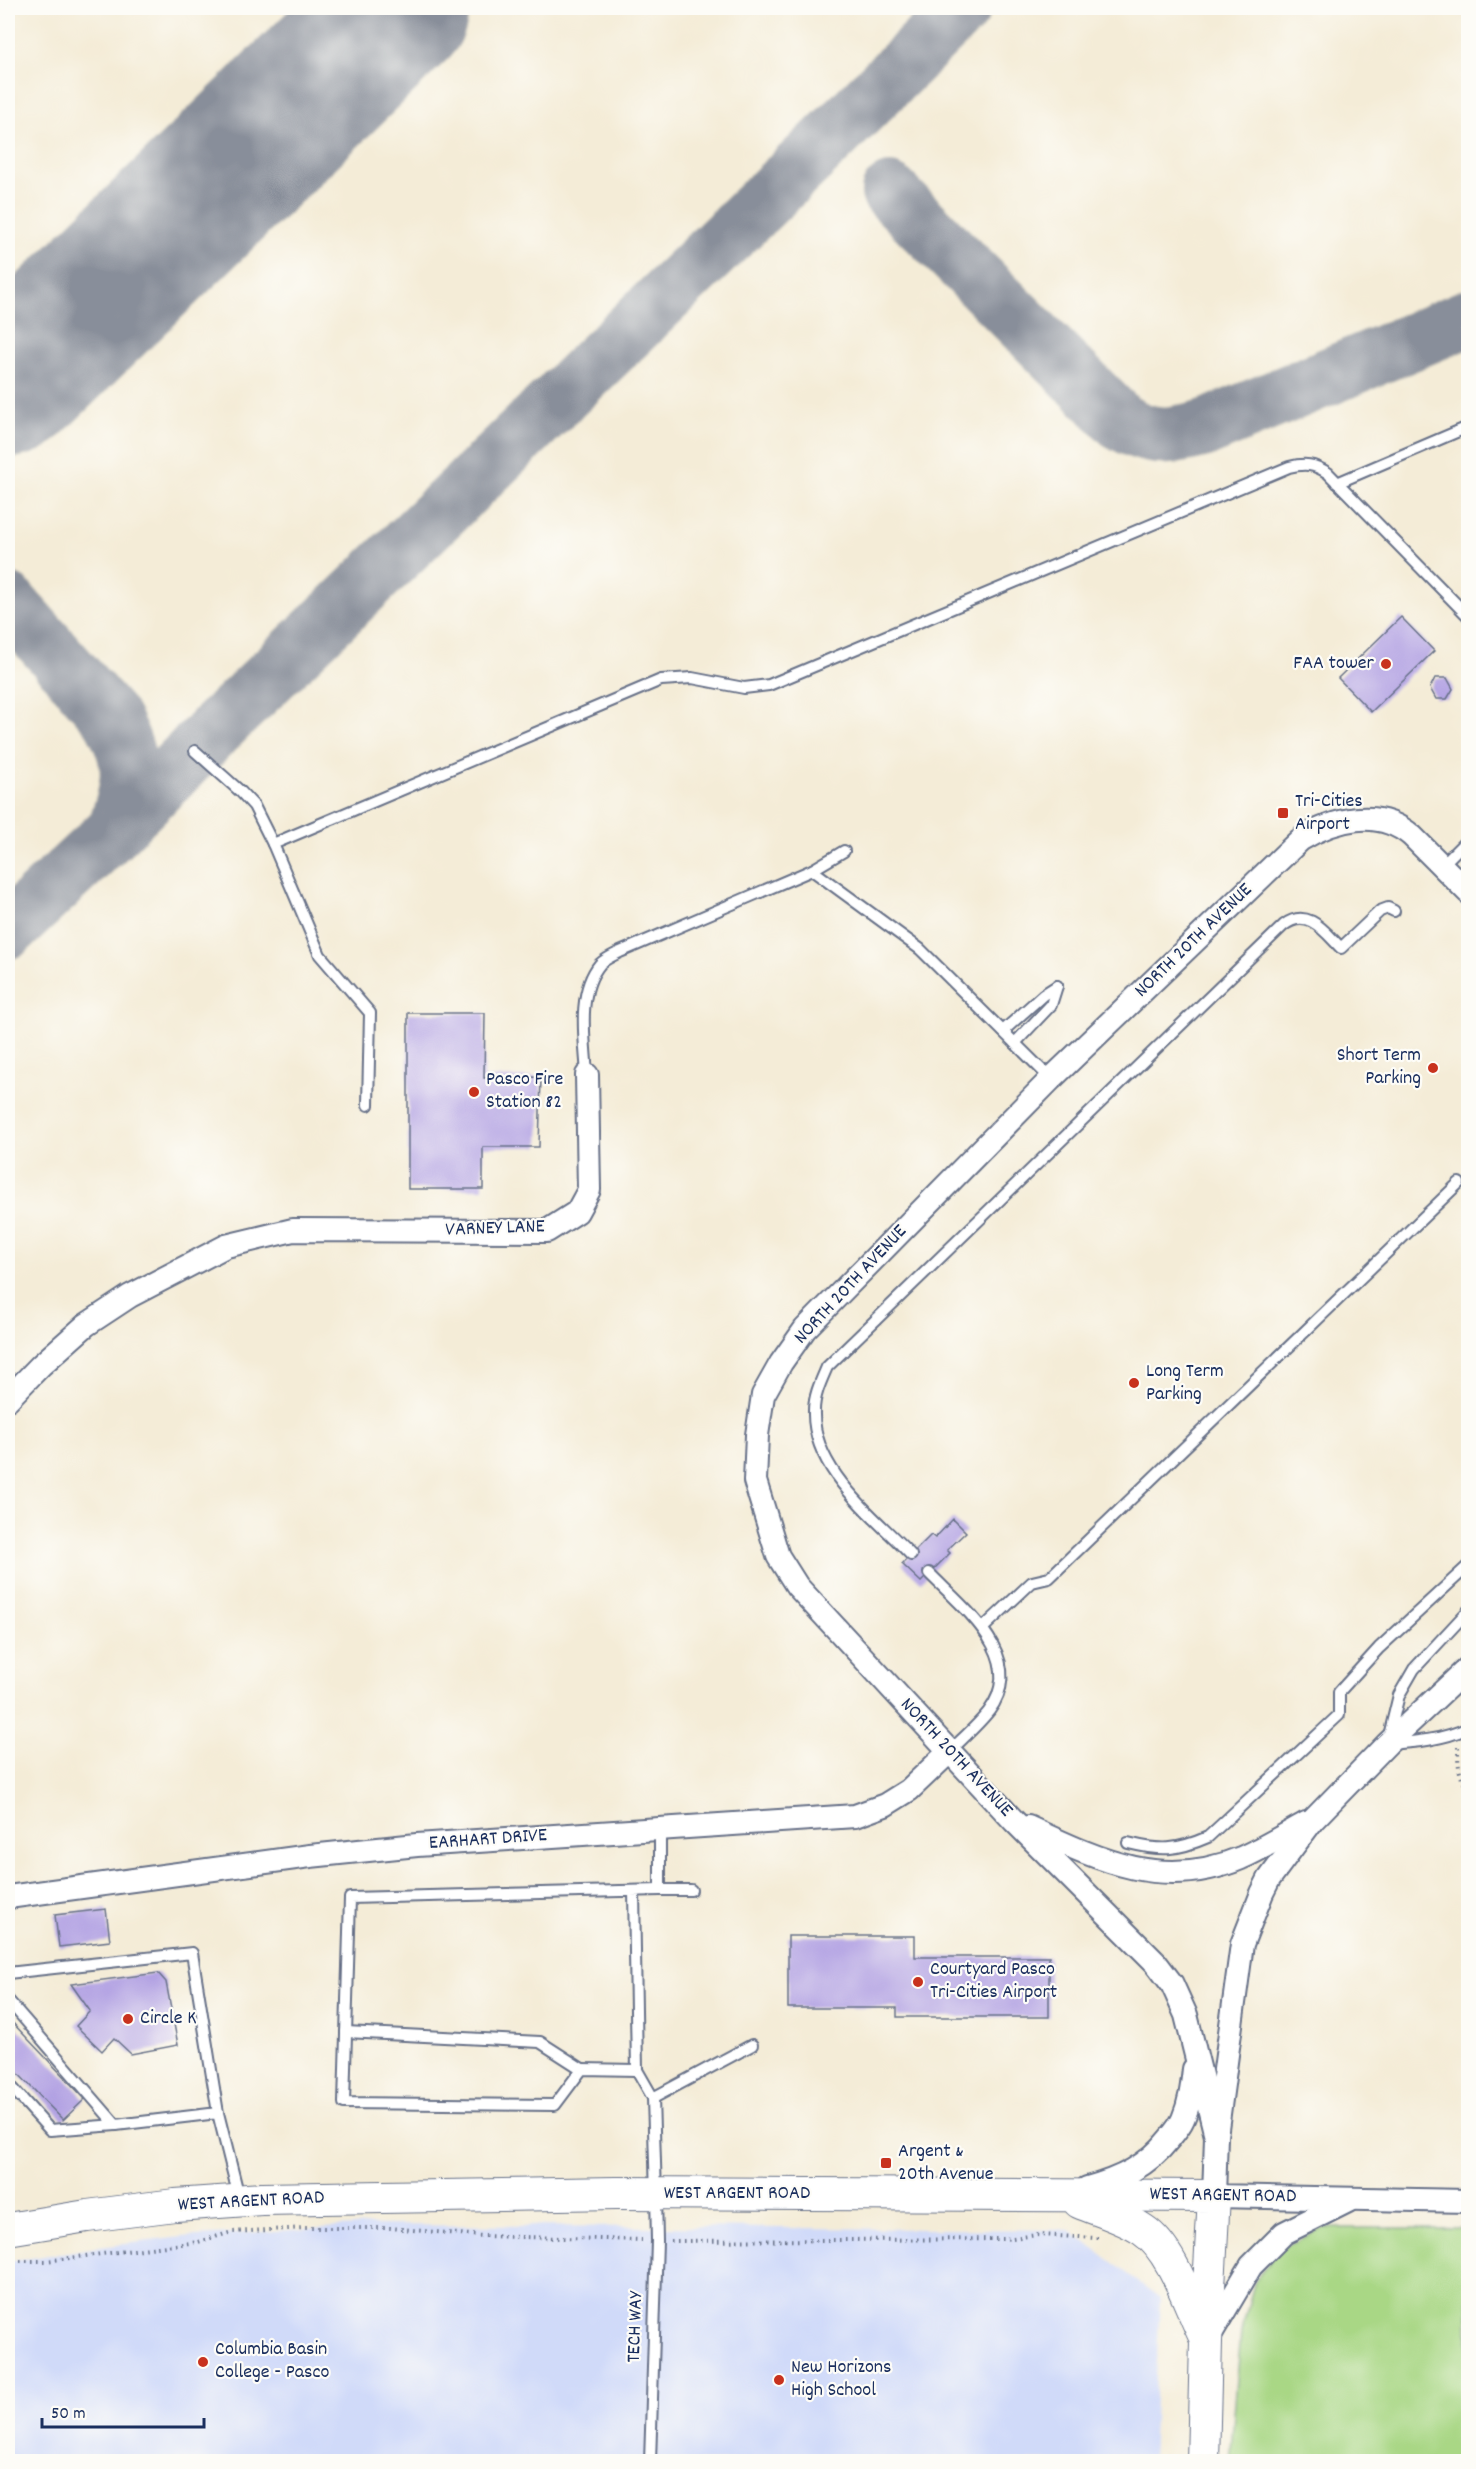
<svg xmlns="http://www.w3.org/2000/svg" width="1476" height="2469" viewBox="0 0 1476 2469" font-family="Dekko,sans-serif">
<rect width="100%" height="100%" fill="#fdfcf7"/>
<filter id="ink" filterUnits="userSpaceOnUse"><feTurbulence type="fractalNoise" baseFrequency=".0167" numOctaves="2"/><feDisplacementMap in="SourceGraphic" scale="12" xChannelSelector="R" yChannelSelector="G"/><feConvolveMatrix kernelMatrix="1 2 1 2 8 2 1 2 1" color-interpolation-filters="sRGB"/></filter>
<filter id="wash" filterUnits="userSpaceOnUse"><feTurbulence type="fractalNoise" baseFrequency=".008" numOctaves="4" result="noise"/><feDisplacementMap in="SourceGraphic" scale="24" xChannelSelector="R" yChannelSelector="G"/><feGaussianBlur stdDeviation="1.35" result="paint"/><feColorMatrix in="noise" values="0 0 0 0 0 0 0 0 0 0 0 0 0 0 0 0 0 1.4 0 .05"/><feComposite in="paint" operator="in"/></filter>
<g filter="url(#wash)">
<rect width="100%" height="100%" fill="#f4ecd7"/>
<path fill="#d0daf9" d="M371,2225L1069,2230L1160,2298L1152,2461L8,2462V2262L92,2248L183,2237Z"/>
<path fill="#a9d785" stroke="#628372" stroke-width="1.5" d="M1323,2228H1468V2461L1230,2462L1241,2332L1255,2280L1281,2248Z"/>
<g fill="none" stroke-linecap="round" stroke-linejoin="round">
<g stroke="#888e9a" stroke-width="58">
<path d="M890,192L1120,421C1152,441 1171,437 1206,428L1468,318"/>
<path d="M8,602L110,717C136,761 132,783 116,829"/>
<path d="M8,930L116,829L224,721L833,135L962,8"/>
</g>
<path stroke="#888e9a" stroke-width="146" d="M8,385L396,8"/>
</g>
<g id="blocks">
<g fill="#b2a2e3">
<path d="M1401,617L1434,651L1371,712L1338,678Z"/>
<path d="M1435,678H1447L1453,689L1447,699H1436L1430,688Z"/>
<path d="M408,1013H485L484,1078L541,1077L539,1147H483V1189H408Z"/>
<path d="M953,1519L966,1532L947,1550L950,1553L921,1582L902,1564L931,1535L935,1538Z"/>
<path d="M106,1909L110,1941L59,1947L55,1915Z"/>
<path d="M788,1936H915V1957H1049V2017H897V2008H788Z"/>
<path d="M158,1973L166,1982L178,2045L131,2054L114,2038L102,2051L76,2026L90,2011L71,1984Z"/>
<path d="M8,2018L85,2099L63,2120L8,2063Z"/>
</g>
</g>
</g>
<g filter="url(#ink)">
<use href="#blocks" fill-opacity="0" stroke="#677188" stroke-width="1.5"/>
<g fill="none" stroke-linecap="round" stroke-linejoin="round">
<g stroke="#677188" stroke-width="14">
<g id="lane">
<path d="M1337,483L1468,427"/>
<path d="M195,751L241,792L254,806L273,844"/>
<path d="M1442,865L1468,839"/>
<path d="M812,870L920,949L1051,1079"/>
<path d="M1003,1031L1043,995L1057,986"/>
<path d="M1015,1043L1051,1005L1057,986"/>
<path d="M587,1075C585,1040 576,993 600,964C605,959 614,955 620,952L812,870L844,851"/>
<path d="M368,1105L370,1013L320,955L273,844L661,680L692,678L744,688L769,685L1289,467C1305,463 1314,464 1328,473L1468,616"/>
<path d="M911,1555C873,1515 812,1470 814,1411C814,1395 821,1381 827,1367L1284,925C1308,907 1325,932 1341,948L1380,911L1388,908L1394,911"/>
<path d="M929,1573C963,1608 1029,1657 989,1711C978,1725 963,1738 950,1751"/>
<path d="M1468,1611L1414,1669L1399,1695L1387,1744C1415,1742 1443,1740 1468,1728"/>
<path d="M983,1628L1032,1582L1049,1578L1459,1183"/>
<path d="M660,1828V1890H691"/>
<path d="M1128,1843C1161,1851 1176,1851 1208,1837L1339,1715V1692L1379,1648L1468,1566"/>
<path d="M634,1891L637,2070L582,2069L555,2105L344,2103L350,1898L660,1890"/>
<path d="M8,1973L192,1953L218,2113"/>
<path d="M8,2000L116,2125L218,2113L239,2197"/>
<path d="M346,2032L540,2042L582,2069"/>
<path d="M637,2070L653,2098L656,2194L657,2241L650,2462"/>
<path d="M8,2083L50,2130L116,2125"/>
<path d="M653,2098L752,2045"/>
</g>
</g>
<g stroke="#677188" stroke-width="26">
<g id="street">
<path d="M8,1399L41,1365L86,1325L130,1296L226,1246L293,1230L547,1231L577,1212L589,1190L587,1075"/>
<path d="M1468,1668L1387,1744L1313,1820L1269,1879L1262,1893L1242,1944L1216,2136L1214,2196L1468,2201"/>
<path d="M1028,1827C1099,1860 1163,1891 1241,1858C1263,1848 1285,1835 1306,1823"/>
<path d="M8,1897L310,1856L417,1845L855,1816L885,1805L909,1790L950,1751"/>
<path d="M1216,2136L1186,2015L1172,1984L1156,1963L1014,1821L797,1586L778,1556L755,1481L757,1435L763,1395L781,1363L805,1329L1051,1079L1300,840C1334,819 1378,807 1412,836L1468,892"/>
<path d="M1087,2188C1120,2179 1148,2166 1169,2139C1174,2133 1180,2126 1183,2119C1190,2103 1192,2087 1194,2069"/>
<path d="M1209,2337L1251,2266L1284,2233L1348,2201"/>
</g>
</g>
<g stroke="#677188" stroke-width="34">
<g id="secondary">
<path d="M1079,2202C1100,2211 1124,2217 1143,2230C1172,2249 1189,2304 1204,2335"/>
<path d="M8,2229L87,2216L175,2205L262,2199L616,2193L1214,2196L1206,2341L1203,2462"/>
</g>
</g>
<g stroke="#677188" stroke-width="4" stroke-dasharray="1.5 4.5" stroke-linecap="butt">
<path d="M1458,1747C1458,1762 1458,1777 1468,1788"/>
<path d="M671,2241L1004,2239L1038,2235L1098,2238"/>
<path d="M8,2261H46L198,2242L232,2232L305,2228H390L482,2236L642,2240"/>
</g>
<use href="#lane" stroke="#fff" stroke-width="10"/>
<use href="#street" stroke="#fff" stroke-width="22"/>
<use href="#secondary" stroke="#fff" stroke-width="32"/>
</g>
</g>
<g fill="#c8321e" stroke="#fdfcf7" stroke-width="2">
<circle cx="1386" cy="664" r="6"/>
<rect x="1277" y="807" width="12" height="12" rx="3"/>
<circle cx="1433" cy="1068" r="6"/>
<circle cx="474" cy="1092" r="6"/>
<circle cx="1134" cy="1383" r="6"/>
<circle cx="918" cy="1982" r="6"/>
<circle cx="128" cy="2019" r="6"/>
<rect x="880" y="2157" width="12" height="12" rx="3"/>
<circle cx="203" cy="2362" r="6"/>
<circle cx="779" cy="2380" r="6"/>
</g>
<g text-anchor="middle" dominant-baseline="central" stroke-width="4.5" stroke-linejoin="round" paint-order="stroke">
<g font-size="20" fill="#1b2f5e" stroke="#fdfcf7" text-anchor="start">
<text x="1374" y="664" text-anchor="end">FAA tower</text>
<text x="1295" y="802">Tri-Cities<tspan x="1295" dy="23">Airport</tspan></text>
<text x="1421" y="1056" text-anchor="end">Short Term<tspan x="1421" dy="23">Parking</tspan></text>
<text x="486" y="1080">Pasco Fire<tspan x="486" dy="23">Station 82</tspan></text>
<text x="1146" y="1372">Long Term<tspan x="1146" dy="23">Parking</tspan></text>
<text x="930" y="1970">Courtyard Pasco<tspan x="930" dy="23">Tri-Cities Airport</tspan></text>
<text x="140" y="2019">Circle K</text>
<text x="898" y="2152">Argent &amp;<tspan x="898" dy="23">20th Avenue</tspan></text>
<text x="215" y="2350">Columbia Basin<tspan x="215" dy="23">College - Pasco</tspan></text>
<text x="791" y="2368">New Horizons<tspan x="791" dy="23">High School</tspan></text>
</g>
<g font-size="20" fill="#1b2f5e" stroke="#fdfcf7">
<text transform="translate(1194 941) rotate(-44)">NORTH 20TH AVENUE</text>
<text transform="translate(495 1229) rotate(-2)">VARNEY LANE</text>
<text transform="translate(851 1285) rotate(-47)">NORTH 20TH AVENUE</text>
<text transform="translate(956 1758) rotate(47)">NORTH 20TH AVENUE</text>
<text transform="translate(488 1840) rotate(-4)">EARHART DRIVE</text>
<text x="737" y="2194">WEST ARGENT ROAD</text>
<text transform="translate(1223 2196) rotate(1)">WEST ARGENT ROAD</text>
<text transform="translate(251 2202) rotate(-3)">WEST ARGENT ROAD</text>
<text transform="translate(636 2327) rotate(-88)">TECH WAY</text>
</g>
</g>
<rect width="1476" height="2469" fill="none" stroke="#fdfcf7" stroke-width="30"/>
<path d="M42 2418v9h162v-9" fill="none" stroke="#1b2f5e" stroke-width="3"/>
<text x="51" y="2418" font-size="18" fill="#1b2f5e" stroke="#fdfcf7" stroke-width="4.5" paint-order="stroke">50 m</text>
</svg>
